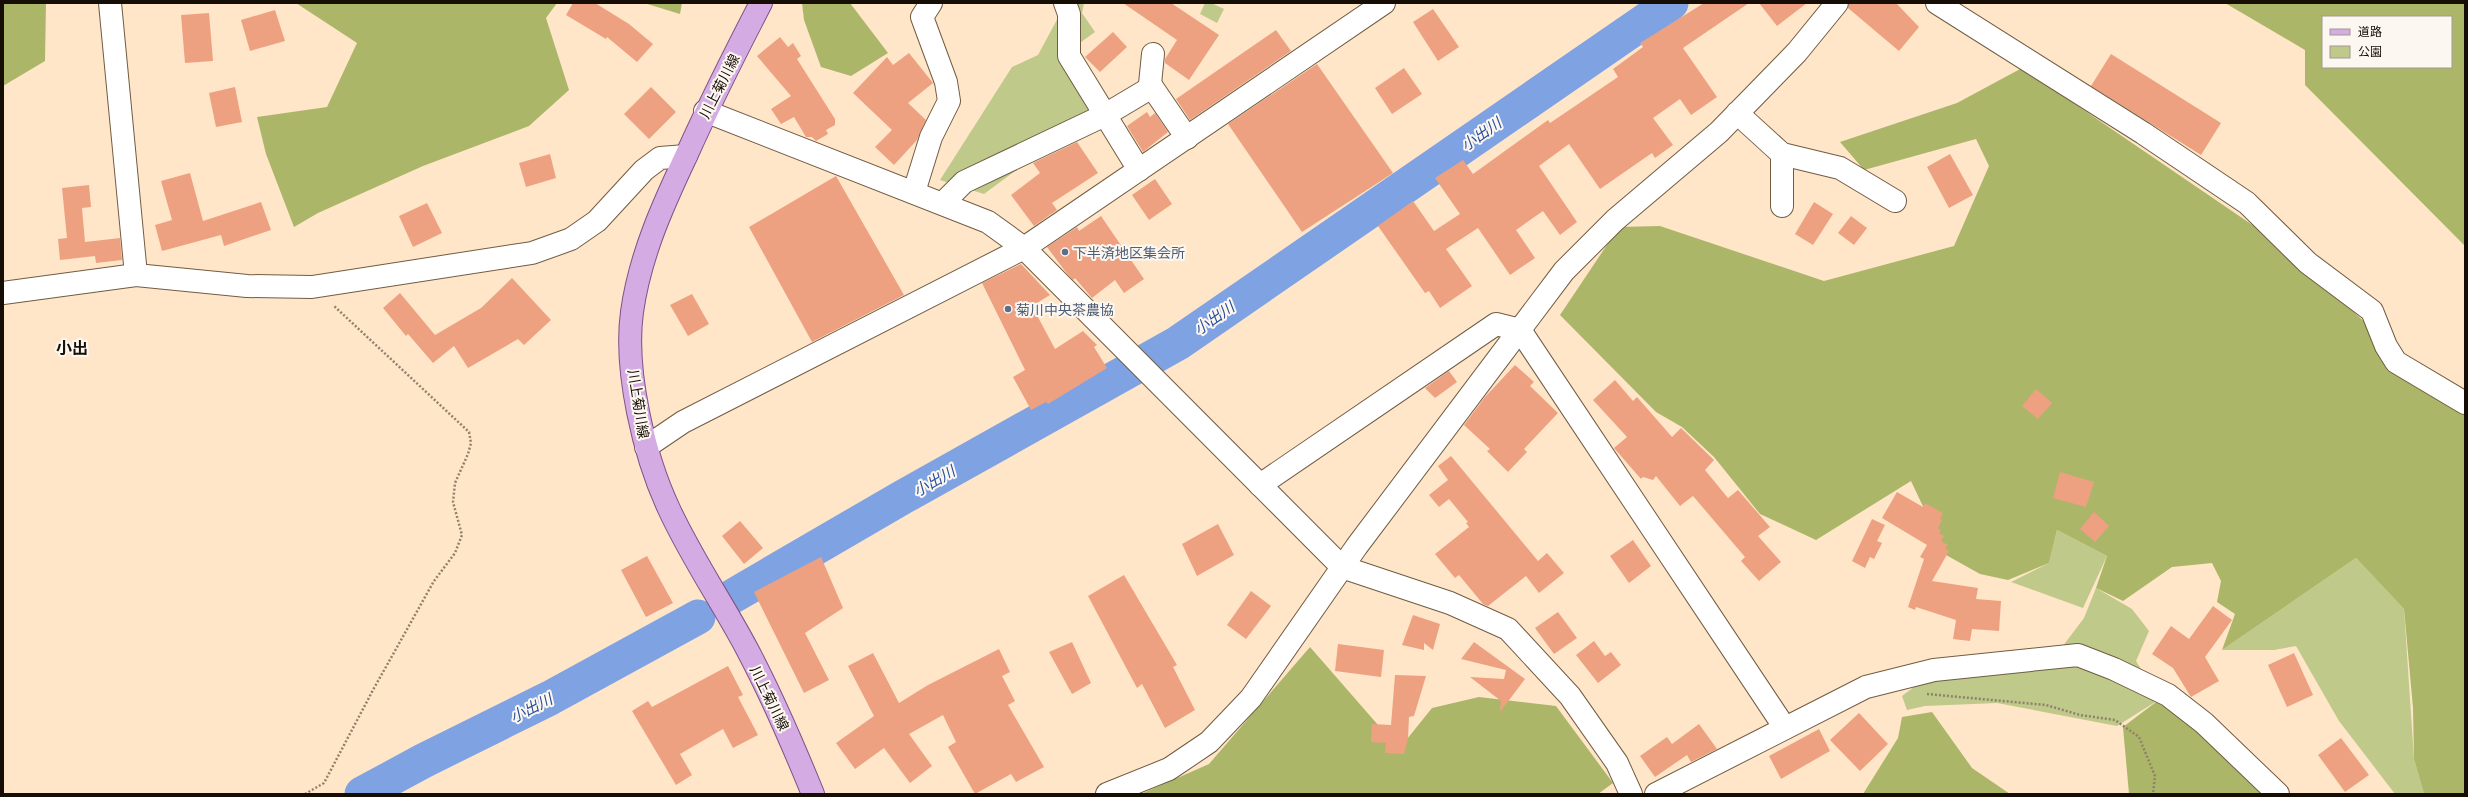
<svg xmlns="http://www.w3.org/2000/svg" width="2468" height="797" viewBox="0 0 2468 797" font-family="Manrope,'Noto Sans JP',sans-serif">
<rect width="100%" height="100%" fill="#ffe6c9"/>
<g fill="#bfc989">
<path d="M1057,3H1084L1082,13L1095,32L1077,45L1074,74L1099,109L984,194L940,180L1012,67L1038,55L1060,14Z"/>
<path d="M1205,3H1211L1224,9L1217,23L1200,14Z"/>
<path d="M2057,530L2107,556L2083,608L2011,582L2049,563Z"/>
<path d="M2356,558L2404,609L2414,759L2424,794H2395L2339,721L2296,646L2274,650H2222Z"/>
<path d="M2096,588L2132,609L2149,631L2136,661L2160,699L2117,726L1997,703L1925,706L1907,710L1902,696L1922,681L2050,663L2084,618Z"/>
</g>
<g fill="#acb668" fill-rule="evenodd">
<path d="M3,3H46L45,61L3,86Z"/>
<path d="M296,3H557L546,18L569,90L529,126L423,166L318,213L294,227L266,154L257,117L327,107L357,43Z"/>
<path d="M644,3H682L680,14Z"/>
<path d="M802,3H850L888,53L851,76L821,67L804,20Z"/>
<path d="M2225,3H2465V246L2305,85V50ZM2323,17H2451V67H2323Z"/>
<path d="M2022,68L2308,263C2353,317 2410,363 2465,405V794H2424L2414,759L2413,708L2404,609L2356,558L2222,650L2235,614L2217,602L2221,581L2212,563L2172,567L2123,601L2096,588L2107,556L2057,530L2049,563L2008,580L1980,574L1946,555L1911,481L1816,540L1760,514L1714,457L1682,427L1656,412L1560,315L1619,227L1660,226L1824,281L1954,246L1989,166L1976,139L1864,170L1840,142L1957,103Z"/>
<path d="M1310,647L1399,749L1432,708L1479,697L1556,706L1613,783L1598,794H1141L1209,764Z"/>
<path d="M2160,699L2260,766L2289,794H2129L2123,727Z"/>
<path d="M1932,712L1972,768L2010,794H1863L1898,738L1902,717Z"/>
</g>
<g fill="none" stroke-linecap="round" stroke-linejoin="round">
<g stroke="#7fa2e3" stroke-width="35">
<path d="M733,596L903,497L1178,343L1671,3"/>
<path d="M362,794L423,761L550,698L698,617"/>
</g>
</g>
<g fill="#eea180">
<path d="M573,3H595L629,24L653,44L637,62L607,37L606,39L566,15Z"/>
<path d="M1123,3H1171L1219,35L1189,80L1165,63V59L1177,40Z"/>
<path d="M1704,3H1749L1683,48L1717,97L1691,115L1680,99L1653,118L1673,145L1655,158L1652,153L1600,189L1569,144L1539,166L1577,222L1560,235L1543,211L1516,230L1535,258L1510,275L1478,228L1446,249L1472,286L1440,308L1429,291L1425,293L1378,226L1413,201L1434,231L1460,214L1435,178L1463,160L1473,174L1548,120L1550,123L1618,77L1613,69L1643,47L1640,43Z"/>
<path d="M1759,3H1807L1777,26Z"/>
<path d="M1849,3H1896L1919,27L1899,51L1848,8Z"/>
<path d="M1433,9L1459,47L1438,61L1413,22Z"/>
<path d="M275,10L285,41L250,51L241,20Z"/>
<path d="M209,13L213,61L185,63L181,15Z"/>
<path d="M1276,30L1291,51L1190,120L1176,99Z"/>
<path d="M1113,32L1127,47L1100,72L1085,57Z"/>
<path d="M780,37L788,47L793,43L801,56L797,59L835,119V125L826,130L828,134L816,141L812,137H806L794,117L781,124L771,109L791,96L757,56Z"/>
<path d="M909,53L933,83L908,103L926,120L917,140L894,165L875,147L892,130L853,93L887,57L893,65Z"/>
<path d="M2111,54L2221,123L2201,155L2091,86Z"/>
<path d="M1317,64L1393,173L1302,232L1228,124Z"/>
<path d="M1404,68L1422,94L1392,114L1375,88Z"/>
<path d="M235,87L242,122L216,127L209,93Z"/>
<path d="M651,87L676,112L649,139L624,114Z"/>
<path d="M1147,112L1150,117L1155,113L1168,132L1143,152L1127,126Z"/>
<path d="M1077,142L1098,173L1052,203L1057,210L1034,226L1011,195L1040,173L1033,163Z"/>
<path d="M550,154L556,178L526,187L519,163Z"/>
<path d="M1950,154L1973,195L1949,208L1927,167Z"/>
<path d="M190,173L203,221L261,202L271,230L224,246L221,235L162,251L155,225L172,220L161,181Z"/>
<path d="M836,176L904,295L812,342L749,227Z"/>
<path d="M1155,179L1172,204L1149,220L1132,195Z"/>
<path d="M89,185L91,207L82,208L85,242L120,238L122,260L96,263L95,256L60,260L58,239L67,238L62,188Z"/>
<path d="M1814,202L1833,214L1813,245L1795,234Z"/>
<path d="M427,203L442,233L413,247L399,216Z"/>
<path d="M1101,216L1144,279L1124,293L1115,280L1092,298L1075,278L1073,280L1065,271L1047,247L1077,227L1079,231Z"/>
<path d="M1851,216L1867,228L1854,245L1838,233Z"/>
<path d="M1021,264L1050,295L1032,306L1055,349L1083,331L1097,345L1094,347L1107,368L1048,404L1046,402L1031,410L1013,377L1025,370L982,283Z"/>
<path d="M512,278L551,320L524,345L518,339L468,368L454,346L433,363L408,334L406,336L383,308L400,293L435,335L481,308Z"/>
<path d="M692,294L709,324L688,336L670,305Z"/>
<path d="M1515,365L1534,382L1530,386L1558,413L1524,449L1527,452L1508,472L1487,451L1490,449L1464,425L1485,397Z"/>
<path d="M1449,371L1457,382L1435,398L1425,388Z"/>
<path d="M1615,380L1633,401L1637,397L1672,437L1681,428L1714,460L1705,470L1728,498L1738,490L1770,527L1758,536L1781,562L1759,581L1741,561L1745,557L1693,496L1680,506L1656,476L1653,480L1643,477L1641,479L1614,448L1627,437L1593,400Z"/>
<path d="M2036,389L2052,403L2038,419L2022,406Z"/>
<path d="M1451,456L1538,561L1547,553L1564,573L1539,593L1526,576L1488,606L1483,604L1459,575L1455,578L1435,554L1469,527L1466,523L1468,522L1449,499L1439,507L1429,495L1448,480L1438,466Z"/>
<path d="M2060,472L2094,482L2086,507L2053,498Z"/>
<path d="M1897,492L1923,507L1925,503L1943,513L1940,518L1942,520L1938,528L1941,530L1939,533L1944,536L1941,541L1948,545L1945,548L1949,551L1932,581L1978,588L1976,599L2001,601L1999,631L1972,629L1970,641L1953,639L1956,620L1916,607L1915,610L1908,607L1924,559L1920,557L1927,545L1882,518Z"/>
<path d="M2094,512L2109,526L2095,542L2080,529Z"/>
<path d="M1872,519L1885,525L1877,541L1882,543L1874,559L1870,557L1865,568L1852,561Z"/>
<path d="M740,521L763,548L744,564L722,536Z"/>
<path d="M1218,524L1234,555L1197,576L1182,544Z"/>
<path d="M1633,540L1651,566L1629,583L1610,556Z"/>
<path d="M647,556L673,603L646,617L621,570Z"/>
<path d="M821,557L843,608L805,633L829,680L804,693L754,592Z"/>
<path d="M1124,575L1177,665L1173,667L1195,710L1165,728L1142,684L1137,688L1088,596Z"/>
<path d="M1251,591L1271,606L1246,639L1227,625Z"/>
<path d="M2213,606L2232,620L2205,657L2219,681L2191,697L2173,668L2152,654L2171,626L2189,639Z"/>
<path d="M1558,612L1577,638L1554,654L1535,628Z"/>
<path d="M1413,615L1440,624L1433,650L1424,643V650L1402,645Z"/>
<path d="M1594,641L1605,656L1611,652L1621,665L1598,683L1576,655Z"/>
<path d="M1072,642L1091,683L1072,694L1049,652Z"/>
<path d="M1474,642L1525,679L1500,712L1501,701L1470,677L1504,679L1506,670L1461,659Z"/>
<path d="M1338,644L1384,650L1381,677L1335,671Z"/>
<path d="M999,649L1010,672L1002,676L1015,701L1008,705L1044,767L1016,782L1011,774L975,794L948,747L956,742L943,715L909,734L932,766L910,783L884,748L855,769L836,743L874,716L848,666L873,653L899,703L928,685Z"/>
<path d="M2294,653L2313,695L2287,707L2268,665Z"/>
<path d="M728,666L743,695L738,697L758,735L733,748L723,729L680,754L692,775L676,785L632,711L648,701L652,707Z"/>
<path d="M1395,675L1426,676L1414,716L1409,717L1408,739L1404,754L1385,753L1386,743L1371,742L1372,724L1391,725Z"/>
<path d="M1859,713L1888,744L1860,771L1830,740Z"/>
<path d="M1699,724L1717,749L1691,762L1687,755L1655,777L1640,756L1667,737L1672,744Z"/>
<path d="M1819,729L1830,751L1781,779L1769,756Z"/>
<path d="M2341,738L2369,775L2345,792L2318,755Z"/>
</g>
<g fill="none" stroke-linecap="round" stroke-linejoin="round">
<g stroke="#715c43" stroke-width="24">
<g id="minor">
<path d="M110,3L136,275"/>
<path d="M1065,3L1069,14V56L1139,170"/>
<path d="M1937,3L2143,133L2247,203L2308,263L2372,311L2386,346L2396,362L2465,403"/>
<path d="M1153,54L1150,84L1187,138"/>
<path d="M705,111L988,222L1024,248L1342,567L1450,603L1508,629L1570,696L1617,763L1631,794"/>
<path d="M1737,113L1782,154L1840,168L1895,201"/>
<path d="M1782,154V206"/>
<path d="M914,192L931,137L949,101L946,82L922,17L931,3"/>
<path d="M943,203L964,182L1105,115L1152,87"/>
<path d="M3,293L136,275L247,286L312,287L532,253L571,239L597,221L644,170L660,158L686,156"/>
<path d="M646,447L683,422L1024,248L1384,3"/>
<path d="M1260,485L1496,324L1520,330L1785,728"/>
<path d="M1107,794L1169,769L1209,742L1251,698L1357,546L1564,271L1615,220L1719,132L1797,52L1837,3"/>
<path d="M1656,794L1866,687L1934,670L2078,655L2114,669L2168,695L2204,723L2278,794"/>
</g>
</g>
<g stroke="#7f5089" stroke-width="24">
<path id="major" d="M761,3C735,53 710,103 687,154C663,205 640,255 632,312C624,370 644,456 669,509C691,557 722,602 747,649C772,696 793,745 813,794"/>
</g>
<g stroke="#91806c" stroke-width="2.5" stroke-dasharray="2 2" stroke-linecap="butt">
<path d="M1927,694L2046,705L2080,715L2115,720L2139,737L2155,776L2153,794"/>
<path d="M305,794L324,783L373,690L434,581L455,553L462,535L453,502L455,483L468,454L471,443L469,432L333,305"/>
</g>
<use href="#minor" stroke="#fff" stroke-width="22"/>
<use href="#major" stroke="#d4ace3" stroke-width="22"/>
</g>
<g fill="#5c6f8a" stroke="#fcf7f1" stroke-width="1.5">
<circle cx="1065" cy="252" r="4"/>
<circle cx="1008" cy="309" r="4"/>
</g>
<g text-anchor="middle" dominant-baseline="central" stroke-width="4" stroke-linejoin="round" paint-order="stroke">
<g font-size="14" fill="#160e05" stroke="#fcf7f1">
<text transform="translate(719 86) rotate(-63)">川上菊川線</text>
<text transform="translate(639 404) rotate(81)">川上菊川線</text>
<text transform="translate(770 698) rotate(64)">川上菊川線</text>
</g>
<g font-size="14" fill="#4e5e75" stroke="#fcf7f1" text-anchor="start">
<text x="1073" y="252">下半済地区集会所</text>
<text x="1016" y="309">菊川中央茶農協</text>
</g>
<g font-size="15" font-style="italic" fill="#264e9a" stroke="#fcf7f1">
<text transform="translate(1481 134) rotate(-35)">小出川</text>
<text transform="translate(1214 318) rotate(-35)">小出川</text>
<text transform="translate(934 481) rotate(-30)">小出川</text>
<text transform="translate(531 708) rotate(-27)">小出川</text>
</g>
<g font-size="16" font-weight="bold" fill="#160e05" stroke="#fcf7f1">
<text x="72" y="348">小出</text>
</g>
</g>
<rect width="2468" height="797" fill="none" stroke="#160e05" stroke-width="8"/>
<rect x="2322" y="16" width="130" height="52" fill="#fcf7f1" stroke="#a09a93"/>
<rect x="2330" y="29" width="20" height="6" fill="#d4ace3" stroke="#a09a93"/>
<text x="2358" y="36" font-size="12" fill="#160e05">道路</text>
<rect x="2330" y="46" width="20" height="12" fill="#bfc989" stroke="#a09a93"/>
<text x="2358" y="56" font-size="12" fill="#160e05">公園</text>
</svg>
